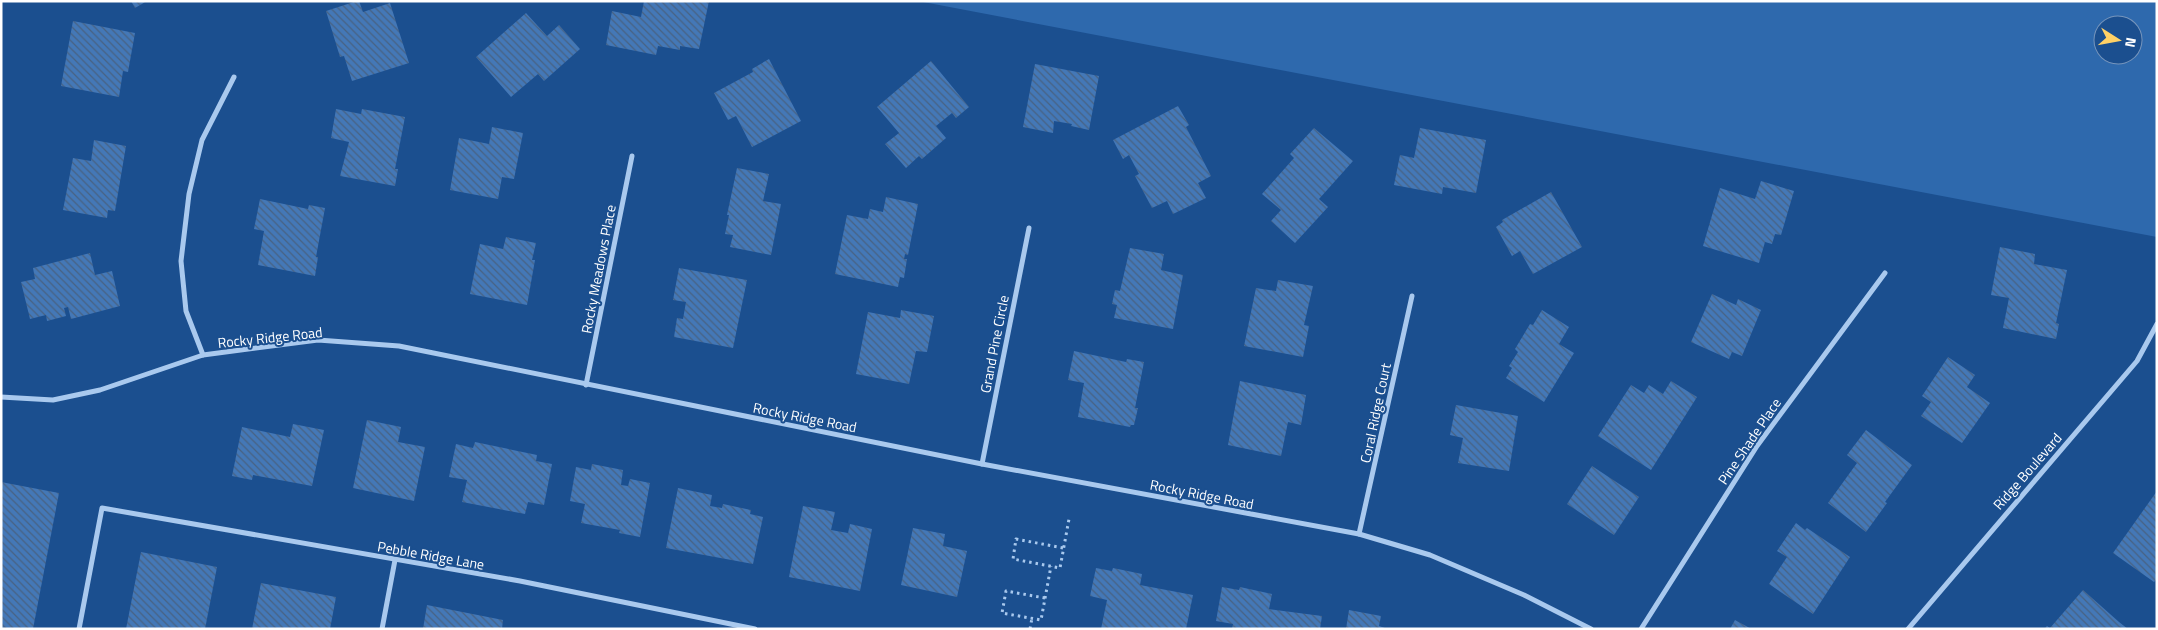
<svg xmlns="http://www.w3.org/2000/svg" width="2158" height="630" viewBox="0 0 2158 630" font-family="'Titillium Web',sans-serif">
<defs>
<pattern id="building-back-hatch" width="6" height="6" patternUnits="userSpaceOnUse" patternTransform="scale(1.25)"><rect width="6" height="6" fill="#4478b7"/><path d="M-1 5l2 2M0 0l6 6M5-1l2 2" fill="none" stroke="#486282"/></pattern>
</defs>
<rect width="100%" height="100%" fill="#1b4f8f"/>
<path fill="#2e69ad" fill-rule="evenodd" d="M918,1H2157V237ZM2103,25H2133V55H2103Z"/>
<g fill="url(#building-back-hatch)">
<path d="M131,1H147L135,8Z"/>
<path d="M357,1H359L363,12L390,3L409,63L352,81L344,56L340,57L326,11Z"/>
<path d="M644,1H709L699,49L680,46V50L658,46L656,55L606,45L612,11L641,17Z"/>
<path d="M526,13L547,36L559,25L580,49L544,81L538,74L511,97L476,57Z"/>
<path d="M73,21L135,33L128,72L123,71L119,97L61,86Z"/>
<path d="M769,59L801,121L752,147L736,116L728,120L714,93L753,72L752,69Z"/>
<path d="M931,61L969,107L956,118L952,113L936,126L946,138L922,159L919,156L906,168L885,144L899,133L877,107Z"/>
<path d="M1035,64L1099,76L1089,130L1071,126L1072,124L1054,121L1053,133L1023,127Z"/>
<path d="M1178,106L1189,125L1186,127L1211,176L1198,183L1206,198L1173,214L1167,201L1152,208L1135,176L1139,174L1129,155L1123,159L1113,140Z"/>
<path d="M336,109L361,114L362,109L405,117L395,169H398L395,186L340,176L349,142L331,138Z"/>
<path d="M492,127L523,133L514,179L502,177L498,199L450,190L459,138L489,144Z"/>
<path d="M1314,128L1353,161L1319,199L1328,207L1295,243L1271,221L1281,210L1262,194L1294,158L1290,154Z"/>
<path d="M1420,128L1486,140L1476,193L1443,187L1442,194L1394,185L1400,155L1414,158Z"/>
<path d="M94,140L126,146L115,211L108,210L107,218L63,210L73,158L91,161Z"/>
<path d="M737,168L769,174L763,201L781,204L771,255L730,247L733,235L725,234L729,215H727Z"/>
<path d="M1761,181L1794,191L1781,235L1775,234L1772,244L1765,242L1759,263L1703,246L1720,188L1755,199Z"/>
<path d="M1551,192L1582,247L1533,274L1520,251L1512,256L1496,227L1503,222L1502,220Z"/>
<path d="M886,197L918,204L908,255L905,254L904,259H907L904,278L900,277L898,287L835,274L847,215L868,219L870,209L883,212Z"/>
<path d="M260,199L308,209L309,205L325,208L316,257H318L315,276L258,265L264,231L254,229Z"/>
<path d="M506,237L536,243L532,260H535L527,305L470,294L480,244L503,249Z"/>
<path d="M2000,247L2035,254L2034,264L2067,270L2056,323L2059,324L2056,339L2003,328L2009,298L1991,295Z"/>
<path d="M1130,248L1164,254L1161,270L1183,275L1173,329L1114,318L1117,305L1112,304L1115,290L1120,291Z"/>
<path d="M90,253L95,275L112,271L120,306L71,319L68,307L64,308L66,316L47,321L46,315L30,319L21,282L35,279L33,268Z"/>
<path d="M679,268L747,280L733,348L674,337L677,318L683,319L686,302L673,300Z"/>
<path d="M1278,280L1313,286L1304,325L1309,326L1303,357L1244,346L1256,288L1276,291Z"/>
<path d="M1712,294L1736,305L1738,299L1761,310L1742,356L1732,352L1729,359L1691,342Z"/>
<path d="M901,310L934,316L927,352L916,351L909,384L856,374L868,312L900,318Z"/>
<path d="M1542,310L1569,327L1559,344L1574,353L1544,402L1506,378L1512,368L1509,366L1518,352L1515,349L1530,324L1533,325Z"/>
<path d="M1074,351L1126,362L1127,359L1144,362L1135,408H1138L1134,425H1131L1130,427L1078,417L1084,383L1068,380Z"/>
<path d="M1948,357L1975,375L1967,387L1990,403L1962,443L1921,416L1931,402L1922,396Z"/>
<path d="M1240,381L1306,395L1301,425L1288,422L1281,456L1228,445Z"/>
<path d="M1671,381L1697,397L1651,470L1598,436L1631,385L1644,393L1649,385L1663,394Z"/>
<path d="M1456,405L1518,416L1509,471L1458,463L1463,438L1450,435Z"/>
<path d="M367,420L401,427L398,442L425,447L414,501L353,488Z"/>
<path d="M293,424L324,430L312,486L253,475L252,480L232,476L242,427L290,437Z"/>
<path d="M1866,430L1912,465L1885,502L1887,503L1866,532L1828,503L1857,463L1847,455Z"/>
<path d="M475,442L537,455L536,461L552,464L544,505L528,502L525,514L462,502L467,480L449,477L456,444L473,448Z"/>
<path d="M592,464L623,470L621,485L628,486L630,479L650,483L640,537L619,533L620,530L581,523L585,504L570,501L576,467L591,470Z"/>
<path d="M1592,466L1639,497L1614,535L1567,504Z"/>
<path d="M1,482L59,493L33,629H1Z"/>
<path d="M678,488L712,495L710,506L722,508L723,504L751,510L750,514L763,517L753,564L666,548Z"/>
<path d="M2157,491V579L2154,582L2113,553Z"/>
<path d="M803,506L835,512L831,530L848,533L850,524L872,529L860,591L789,577Z"/>
<path d="M1796,523L1805,530L1807,528L1850,557L1813,614L1769,584L1787,557L1777,551Z"/>
<path d="M913,528L945,534L943,546L967,551L957,597L901,585Z"/>
<path d="M141,552L217,567L205,629H126Z"/>
<path d="M1096,568L1112,571L1113,568L1142,574L1140,585L1193,595L1186,629H1101L1107,600L1090,596Z"/>
<path d="M261,583L336,597L330,629H252Z"/>
<path d="M1222,587L1239,590L1240,587L1272,594L1269,609L1322,616L1320,629H1232L1233,624L1216,621Z"/>
<path d="M2083,590L2119,622L2128,629H2044L2047,626L2050,628Z"/>
<path d="M427,605L503,620L502,629H423Z"/>
<path d="M1349,610L1381,616L1379,626L1388,629H1346Z"/>
<path d="M1735,620L1746,626L1751,629H1730Z"/>
</g>
<g fill="none" stroke-linecap="round" stroke-linejoin="round">
<g stroke="#a9c9ee" stroke-width="3" stroke-dasharray="2.5 4" stroke-linecap="butt">
<path d="M1063,548L1016,539L1013,559L1060,568L1069,519"/>
<path d="M1045,598L1006,591L1002,613L1041,620L1051,566"/>
<path d="M1030,629L1032,618"/>
</g>
<g stroke="#a9c9ee" stroke-width="5">
<path d="M203,355L186,311L181,261L189,194L202,140L234,77"/>
<path d="M586,385L632,156"/>
<path d="M1,397L53,400L100,390L203,355L318,340L399,346L982,464L1359,534L1430,555L1524,595L1591,629"/>
<path d="M982,464L1029,228"/>
<path d="M1359,534L1412,296"/>
<path d="M79,629L102,508L520,581L755,629"/>
<path d="M382,629L395,560"/>
<path d="M1641,629L1757,446L1885,273"/>
<path d="M1908,629L2137,361L2157,324"/>
</g>
</g>
<g text-anchor="middle" dominant-baseline="central" stroke-width="4" stroke-linejoin="round" paint-order="stroke">
<g font-size="14" fill="#fff" stroke="#1b4f8f">
<text transform="translate(598 269) rotate(-79)">Rocky Meadows Place</text>
<text transform="translate(270 337) rotate(-6)">Rocky Ridge Road</text>
<text transform="translate(994 344) rotate(-79)">Grand Pine Circle</text>
<text transform="translate(1375 413) rotate(-78)">Coral Ridge Court</text>
<text transform="translate(805 417) rotate(11)">Rocky Ridge Road</text>
<text transform="translate(1749 441) rotate(-56)">Pine Shade Place</text>
<text transform="translate(2027 471) rotate(-49)">Ridge Boulevard</text>
<text transform="translate(1202 494) rotate(11)">Rocky Ridge Road</text>
<text transform="translate(431 555) rotate(10)">Pebble Ridge Lane</text>
</g>
</g>
<rect width="2158" height="630" fill="none" stroke="#ffffff" stroke-width="5"/>
<g transform="translate(2118 40) rotate(101)"><circle r="24" fill="#1b4f8f" stroke="#7695bc"/>
<path d="M0-4L9 19L0 12L-9 19Z" fill="#ffd166"/>
<text y="-8" font-size="14" font-weight="bold" text-anchor="middle" fill="#ffffff">N</text>
</g>
</svg>
